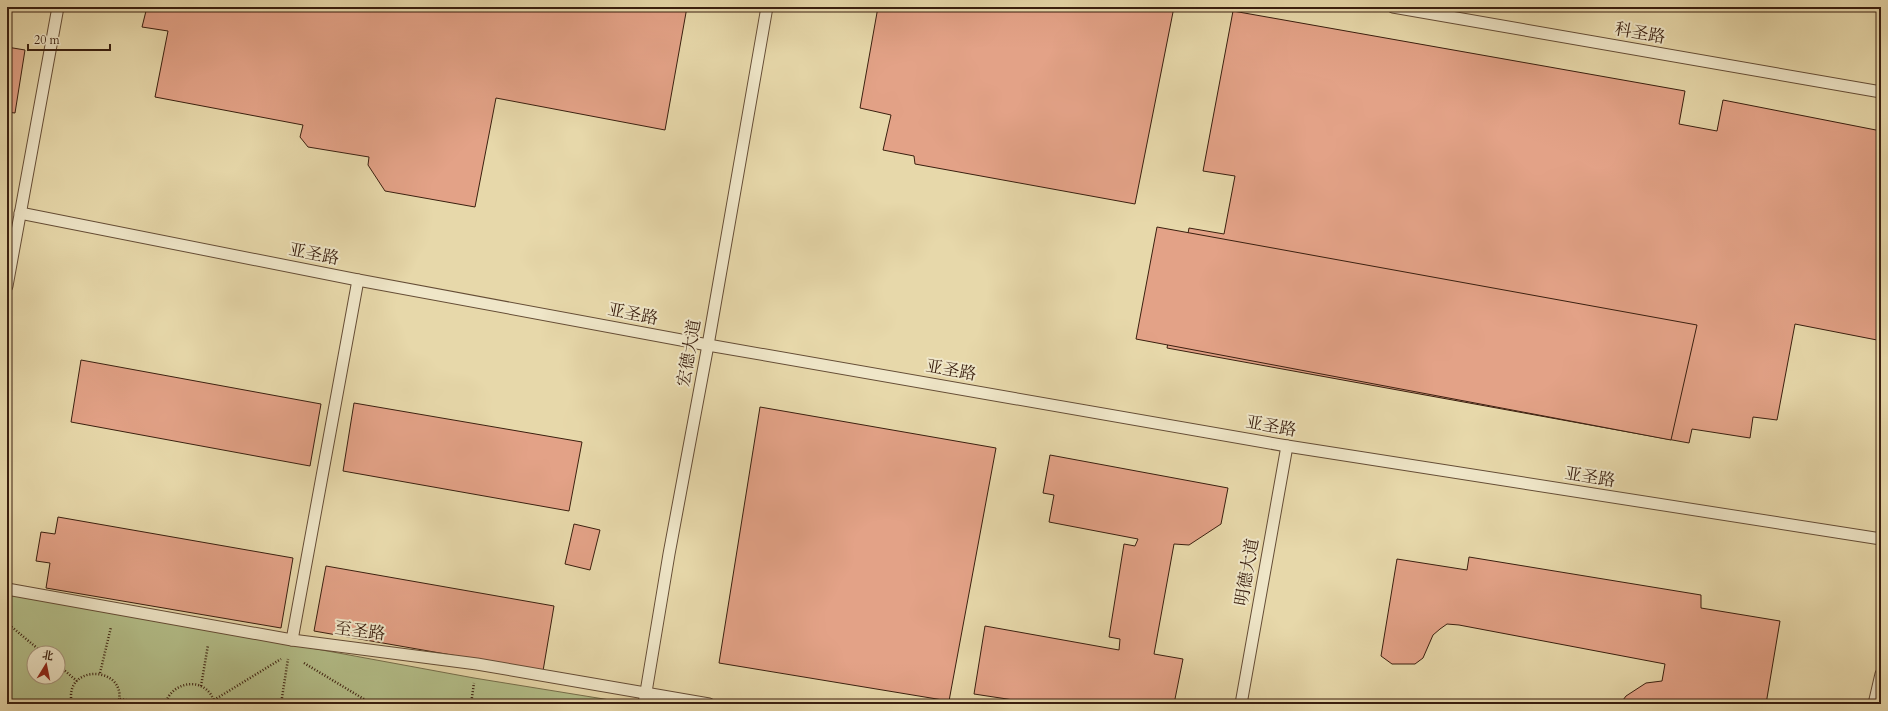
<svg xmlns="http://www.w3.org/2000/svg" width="1888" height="711" viewBox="0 0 1888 711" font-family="Cardo,'Noto Serif SC',serif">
<rect width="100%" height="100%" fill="#e7d8aa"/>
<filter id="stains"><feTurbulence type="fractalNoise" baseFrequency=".005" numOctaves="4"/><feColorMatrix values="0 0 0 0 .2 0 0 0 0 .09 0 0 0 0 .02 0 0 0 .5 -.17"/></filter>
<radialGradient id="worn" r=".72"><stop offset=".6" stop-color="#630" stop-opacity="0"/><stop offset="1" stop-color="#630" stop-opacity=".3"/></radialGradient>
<path fill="#b4bf8a" stroke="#776f4c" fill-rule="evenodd" d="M7,592L474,678L610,700L609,704H7ZM34,653H58V677H34Z"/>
<g fill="#e3a287" stroke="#3a1f0f">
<path d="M147,7H687L665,130L496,98L475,207L385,191L368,165L369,157L308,147L300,137L303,125L155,97L168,31L142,27Z"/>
<path d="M878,7H1174L1135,204L915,164L914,156L883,150L891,115L860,108Z"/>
<path d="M1233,11L1685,91L1679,124L1717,131L1723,100L1881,131V317L1877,340L1795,324L1777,420L1753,417L1750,438L1692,429L1689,443L1167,348L1189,228L1224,234L1235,176L1203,171Z"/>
<path d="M7,47L25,50L15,113L7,112Z"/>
<path d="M1157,227L1697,325L1671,440L1136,339Z"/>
<path d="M81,360L321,404L310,466L71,422Z"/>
<path d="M354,403L582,442L569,511L343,471Z"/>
<path d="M760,407L996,448L949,701L719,663Z"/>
<path d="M1050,455L1228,488L1221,524L1189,545L1174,544L1154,654L1183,659L1174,704H1040L974,694L985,626L1119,650L1120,639L1109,637L1124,544L1135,546L1138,539L1049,522L1054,495L1043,493Z"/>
<path d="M58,517L293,558L281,628L46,588L50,563L36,561L41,532L55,534Z"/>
<path d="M574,524L600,530L590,570L565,564Z"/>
<path d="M1469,557L1701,595V608L1780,621L1766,704H1620L1626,696L1646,683L1662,681L1665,664L1459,625L1447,624L1440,629L1433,635L1423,658L1415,664H1392L1381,656L1397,559L1467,570Z"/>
<path d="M326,566L554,606L543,671L314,631Z"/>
</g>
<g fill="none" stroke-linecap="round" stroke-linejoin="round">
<g stroke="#654d36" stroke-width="13">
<g id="lane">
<path d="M1393,7L1881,92"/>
<path d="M20,213L358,280L708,345L1287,446L1881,539"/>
<path d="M7,286L58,7"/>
<path d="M7,589L292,640L477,664L709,704"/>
<path d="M292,640L358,280"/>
<path d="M644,704L669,554L708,345L767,7"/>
<path d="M1241,704L1287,446"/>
<path d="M1874,704L1881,674"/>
</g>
</g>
<g stroke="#3a1f0f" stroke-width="2.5" stroke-dasharray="1 2" stroke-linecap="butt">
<path d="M7,623L43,653"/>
<path d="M304,663L372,704"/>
<path d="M58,665L77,681"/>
<path d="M100,673L111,627"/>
<path d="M201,686L208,645"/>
<path d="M120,699L150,704"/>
<path d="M214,700L281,659"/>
<path d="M72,704C62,662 130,666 118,704"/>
<path d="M165,704C173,679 208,676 215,704"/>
<path d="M281,704L288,659"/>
<path d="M471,704L474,683"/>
</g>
<use href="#lane" stroke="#efe6c8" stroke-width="11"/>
</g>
<g text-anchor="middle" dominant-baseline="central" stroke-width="4" stroke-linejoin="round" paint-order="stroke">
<g font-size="17" fill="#3a1f0f" stroke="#efe6c8">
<text transform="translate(1640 33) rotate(10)">科圣路</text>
<text transform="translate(314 254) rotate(11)">亚圣路</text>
<text transform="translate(633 314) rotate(11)">亚圣路</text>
<text transform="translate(689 353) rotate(-80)">宏德大道</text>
<text transform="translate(951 370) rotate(10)">亚圣路</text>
<text transform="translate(1271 426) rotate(10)">亚圣路</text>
<text transform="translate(1590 477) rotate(9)">亚圣路</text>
<text transform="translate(1247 572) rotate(-80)">明德大道</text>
<text transform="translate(360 631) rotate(7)">至圣路</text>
</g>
</g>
<rect width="1888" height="711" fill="none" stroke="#e7d8aa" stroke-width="24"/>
<rect x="8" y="8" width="1872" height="695" fill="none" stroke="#3a1f0f" stroke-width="2"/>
<rect x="12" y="12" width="1864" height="687" fill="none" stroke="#3a1f0f"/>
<g transform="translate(46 665) rotate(10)"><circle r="19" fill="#efe6c8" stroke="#a7967e"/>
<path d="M0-3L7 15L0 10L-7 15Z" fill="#8f2418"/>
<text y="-6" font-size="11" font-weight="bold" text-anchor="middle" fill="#3a1f0f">北</text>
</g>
<path d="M28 44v6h82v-6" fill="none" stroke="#3a1f0f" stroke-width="2"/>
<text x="34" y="44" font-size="12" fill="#3a1f0f" stroke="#efe6c8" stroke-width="3" paint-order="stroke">20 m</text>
<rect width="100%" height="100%" filter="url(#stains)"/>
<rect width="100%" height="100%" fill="url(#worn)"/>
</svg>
